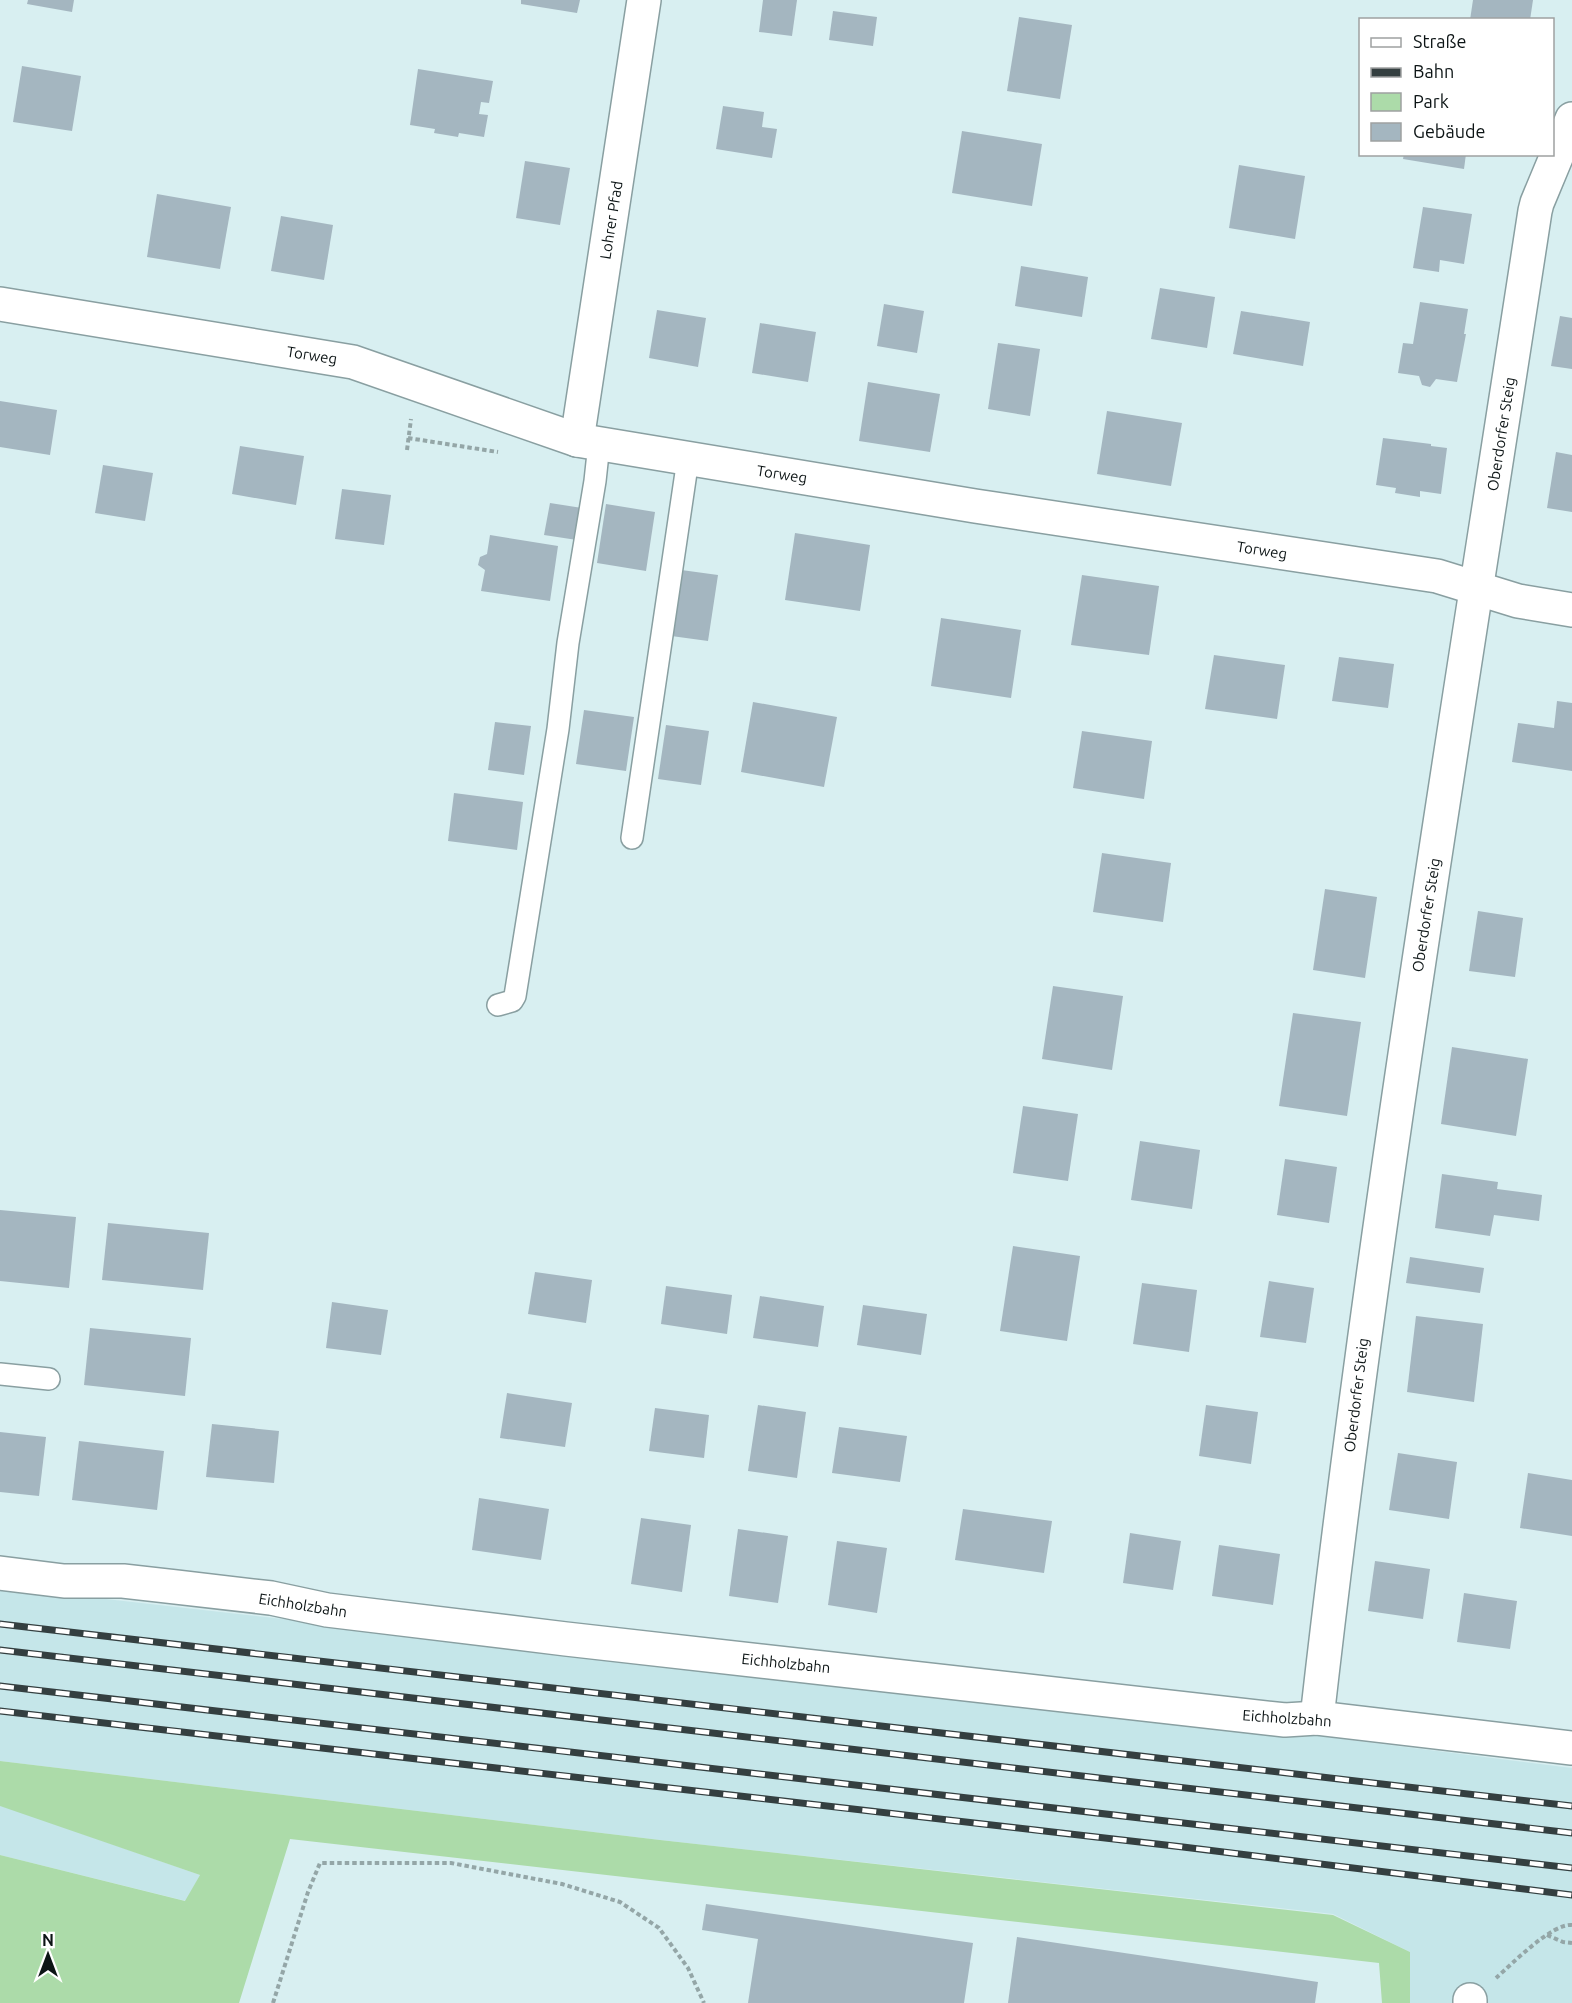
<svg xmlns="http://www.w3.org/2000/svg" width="1572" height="2003" viewBox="0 0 1572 2003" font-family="Ubuntu,sans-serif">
<rect width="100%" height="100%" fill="#d8eff1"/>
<g fill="#c5e6e9">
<path d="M0,1587L1310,1735L1572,1768V2003H1410V1952L1333,1914L660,1840L0,1761Z"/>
<path d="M0,1806L6,1807L200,1875L186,1901L0,1855Z"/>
</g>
<path fill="#acdba9" d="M0,1761L660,1840L1333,1915L1410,1952V2003H1382L1379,1963L290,1839L239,2003H0V1855L185,1901L200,1875L0,1806Z"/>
<g fill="#a4b6c0">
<path d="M28,0H74L72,12L27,4Z"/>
<path d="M521,0H580L577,13L521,4Z"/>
<path d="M763,0H797L792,36L759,32Z"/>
<path d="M1473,0H1533L1530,20H1470Z"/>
<path d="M833,11L877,17L873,46L829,40Z"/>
<path d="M1019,17L1072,25L1060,99L1007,91Z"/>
<path d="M22,66L81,76L72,131L13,122Z"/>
<path d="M418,69L493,81L489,103L481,102L479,114L488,115L484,137L459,133L458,137L434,133L435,129L410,125Z"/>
<path d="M723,106L764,112L762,127L777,129L772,158L716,149Z"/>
<path d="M962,131L1042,144L1032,206L952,193Z"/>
<path d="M1404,154H1466L1464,169L1403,159Z"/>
<path d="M525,161L570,168L560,225L516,218Z"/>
<path d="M1239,165L1305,176L1295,239L1229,228Z"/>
<path d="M157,194L231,207L220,269L147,257Z"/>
<path d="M1423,207L1472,214L1464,264L1440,260L1439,272L1413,268Z"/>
<path d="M281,216L333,225L324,280L271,271Z"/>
<path d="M1021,266L1088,277L1082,317L1015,306Z"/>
<path d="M1160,288L1215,297L1207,348L1151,339Z"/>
<path d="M1420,302L1468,309L1464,334H1466L1457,382L1436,379L1430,387L1422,385L1419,376L1398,373L1403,343L1413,344Z"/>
<path d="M884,304L924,311L917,353L877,346Z"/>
<path d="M657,310L706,318L698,367L649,358Z"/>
<path d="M1241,311L1310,322L1303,366L1233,354Z"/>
<path d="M1560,316L1572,318V369L1551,366Z"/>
<path d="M760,323L816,332L808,382L752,373Z"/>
<path d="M998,343L1040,349L1030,416L988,409Z"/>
<path d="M868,382L940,394L930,452L859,441Z"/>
<path d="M0,401L57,410L50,455L0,447Z"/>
<path d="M1107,411L1182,423L1171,486L1097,474Z"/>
<path d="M1383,438L1431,444V446L1447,448L1441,494L1420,491V497L1395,493L1396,488L1376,485Z"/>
<path d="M240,446L304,456L296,505L232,494Z"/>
<path d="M1556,452L1572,455V512L1547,508Z"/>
<path d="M103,465L153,473L145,521L95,513Z"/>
<path d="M342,489L391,495L384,545L335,539Z"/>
<path d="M550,503L582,508L577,540L544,535Z"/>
<path d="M606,504L655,512L646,571L597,563Z"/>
<path d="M795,533L870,545L860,611L785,600Z"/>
<path d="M490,535L558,546L550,601L481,591L485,570L478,565L480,557L487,554Z"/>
<path d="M674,569L718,575L708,641L664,635Z"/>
<path d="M1082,575L1159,586L1149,655L1071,645Z"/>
<path d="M941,618L1021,630L1011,698L931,686Z"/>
<path d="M1214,655L1285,665L1277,719L1205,709Z"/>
<path d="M1339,657L1394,664L1388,708L1332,701Z"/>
<path d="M1557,701L1572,703V771L1512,762L1518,723L1554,728Z"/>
<path d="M753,702L837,717L824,787L741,772Z"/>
<path d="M584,710L634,717L626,771L576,764Z"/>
<path d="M495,722L531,726L524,775L488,770Z"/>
<path d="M666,725L709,731L701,785L658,779Z"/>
<path d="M1082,731L1152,741L1144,799L1073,788Z"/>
<path d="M454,793L523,802L517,850L448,841Z"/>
<path d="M1102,853L1171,863L1163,922L1093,912Z"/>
<path d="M1325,889L1377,897L1365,978L1313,970Z"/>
<path d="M1478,911L1523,918L1515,977L1469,971Z"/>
<path d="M1053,986L1123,996L1112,1070L1042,1059Z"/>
<path d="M1293,1013L1361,1022L1347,1116L1279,1106Z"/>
<path d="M1452,1047L1528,1059L1516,1136L1441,1124Z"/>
<path d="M1023,1106L1078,1114L1068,1181L1013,1173Z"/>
<path d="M1140,1141L1200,1150L1192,1209L1131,1200Z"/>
<path d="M1285,1159L1337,1167L1329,1223L1277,1215Z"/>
<path d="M1442,1174L1498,1182L1497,1189L1542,1195L1539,1221L1494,1215L1490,1236L1435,1228Z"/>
<path d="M0,1210L76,1217L69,1288L0,1281Z"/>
<path d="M108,1223L209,1233L203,1290L102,1280Z"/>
<path d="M1013,1246L1080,1256L1067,1341L1000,1331Z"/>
<path d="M1410,1257L1484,1268L1480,1293L1406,1283Z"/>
<path d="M535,1272L592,1280L586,1323L528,1314Z"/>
<path d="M1269,1281L1314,1288L1306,1343L1260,1337Z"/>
<path d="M1142,1283L1197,1290L1189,1352L1133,1344Z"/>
<path d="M666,1286L732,1295L727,1334L661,1324Z"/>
<path d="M760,1296L824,1306L818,1347L753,1338Z"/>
<path d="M332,1302L388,1310L381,1355L326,1348Z"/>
<path d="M863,1305L927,1314L921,1355L857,1345Z"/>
<path d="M1416,1316L1483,1324L1474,1402L1407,1392Z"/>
<path d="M90,1328L191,1338L185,1396L84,1385Z"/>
<path d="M507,1393L572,1403L565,1447L500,1438Z"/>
<path d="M758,1405L806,1412L797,1478L748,1471Z"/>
<path d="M1206,1405L1258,1412L1251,1464L1199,1456Z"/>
<path d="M655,1408L709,1415L704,1458L649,1451Z"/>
<path d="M212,1424L279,1431L274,1483L206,1477Z"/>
<path d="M839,1427L907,1436L900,1482L832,1473Z"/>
<path d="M0,1432L46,1437L39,1496L0,1492Z"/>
<path d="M79,1441L164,1451L157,1510L72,1500Z"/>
<path d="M1398,1453L1457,1462L1449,1519L1389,1510Z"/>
<path d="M1528,1473L1572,1480V1536L1520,1528Z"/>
<path d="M479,1498L549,1509L541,1560L472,1550Z"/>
<path d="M963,1509L1052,1521L1044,1573L955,1560Z"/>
<path d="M641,1518L691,1525L682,1592L631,1584Z"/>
<path d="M738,1529L788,1536L778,1603L729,1596Z"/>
<path d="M1130,1533L1181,1541L1173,1590L1123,1583Z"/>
<path d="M837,1541L887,1548L877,1613L828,1605Z"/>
<path d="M1219,1545L1280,1554L1273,1605L1212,1596Z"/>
<path d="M1375,1561L1430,1569L1423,1619L1368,1611Z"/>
<path d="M1464,1593L1517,1601L1510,1649L1457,1642Z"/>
<path d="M706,1904L973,1943L964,2003H748L758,1939L702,1930Z"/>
<path d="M1017,1937L1318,1982L1315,2003H1008Z"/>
</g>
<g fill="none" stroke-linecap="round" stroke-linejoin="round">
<g stroke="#899fa1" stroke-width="24">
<g id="lane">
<path d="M632,838L688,459"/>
<path d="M498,1005L512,1001L515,996L558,729L568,643L595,481L599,444"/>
<path d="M0,1374L49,1379"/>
</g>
</g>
<g stroke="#899fa1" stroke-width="36">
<g id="street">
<path d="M0,304L353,362L577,440L975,506L1437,576L1518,601L1572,610"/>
<path d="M577,440L644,0"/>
<path d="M0,1573L64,1581H123L176,1587L271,1598L327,1610L566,1639L1285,1720L1317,1718L1572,1748"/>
<path d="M1317,1718C1374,1214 1458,713 1535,211L1537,203L1572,119"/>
<path d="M1470,2003V2000"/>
</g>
</g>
<g stroke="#94a6a7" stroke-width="4" stroke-dasharray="4.5 3" stroke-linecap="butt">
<path d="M408,438L498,452"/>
<path d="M407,450L411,419"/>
<path d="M1547,1935L1563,1942L1572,1943"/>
<path d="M1496,1978C1512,1964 1552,1923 1572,1925"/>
<path d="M273,2003L308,1892L320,1863H451L562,1884L620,1902L659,1928L688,1968L704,2003"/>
</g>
<use href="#lane" stroke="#fff" stroke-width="21"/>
<use href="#street" stroke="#fff" stroke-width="33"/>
<g stroke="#343f40" stroke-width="7">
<g id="rail">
<path d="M0,1624L1572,1806"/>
<path d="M0,1650L1572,1833"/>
<path d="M0,1686L1572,1868"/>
<path d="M0,1711L1183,1847L1572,1895"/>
</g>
</g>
<use href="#rail" stroke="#fff" stroke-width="4.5" stroke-dasharray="14" stroke-linecap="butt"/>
</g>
<g text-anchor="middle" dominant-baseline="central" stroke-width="5" stroke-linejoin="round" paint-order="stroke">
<g font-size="15" fill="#0c1415" stroke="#fff">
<text transform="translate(611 220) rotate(-81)">Lohrer Pfad</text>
<text transform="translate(312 355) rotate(9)">Torweg</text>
<text transform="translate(1501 434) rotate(-81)">Oberdorfer Steig</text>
<text transform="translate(782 474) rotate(9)">Torweg</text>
<text transform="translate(1262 550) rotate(9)">Torweg</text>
<text transform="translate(1426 915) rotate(-81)">Oberdorfer Steig</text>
<text transform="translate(1356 1395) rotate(-83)">Oberdorfer Steig</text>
<text transform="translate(303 1605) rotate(9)">Eichholzbahn</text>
<text transform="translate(786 1663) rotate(6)">Eichholzbahn</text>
<text transform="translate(1287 1718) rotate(4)">Eichholzbahn</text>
</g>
</g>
<rect x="1359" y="18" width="195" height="138" fill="#ffffff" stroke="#9ea1a1" stroke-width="1.5"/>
<rect x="1371" y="38" width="30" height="9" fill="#ffffff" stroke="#9ea1a1" stroke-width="1.5"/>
<text x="1413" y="48" font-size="18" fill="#0c1415">Straße</text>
<rect x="1371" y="68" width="30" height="9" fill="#343f40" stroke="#9ea1a1" stroke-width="1.5"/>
<text x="1413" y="78" font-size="18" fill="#0c1415">Bahn</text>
<rect x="1371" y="93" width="30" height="18" fill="#acdba9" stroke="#9ea1a1" stroke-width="1.5"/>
<text x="1413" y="108" font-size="18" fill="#0c1415">Park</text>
<rect x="1371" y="123" width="30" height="18" fill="#a4b6c0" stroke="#9ea1a1" stroke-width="1.5"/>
<text x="1413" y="138" font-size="18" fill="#0c1415">Gebäude</text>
<g transform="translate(48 1955)" stroke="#ffffff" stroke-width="4.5" paint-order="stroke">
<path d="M0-4.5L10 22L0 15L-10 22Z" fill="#0c1415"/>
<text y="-9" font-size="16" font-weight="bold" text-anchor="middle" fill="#0c1415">N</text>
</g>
</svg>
